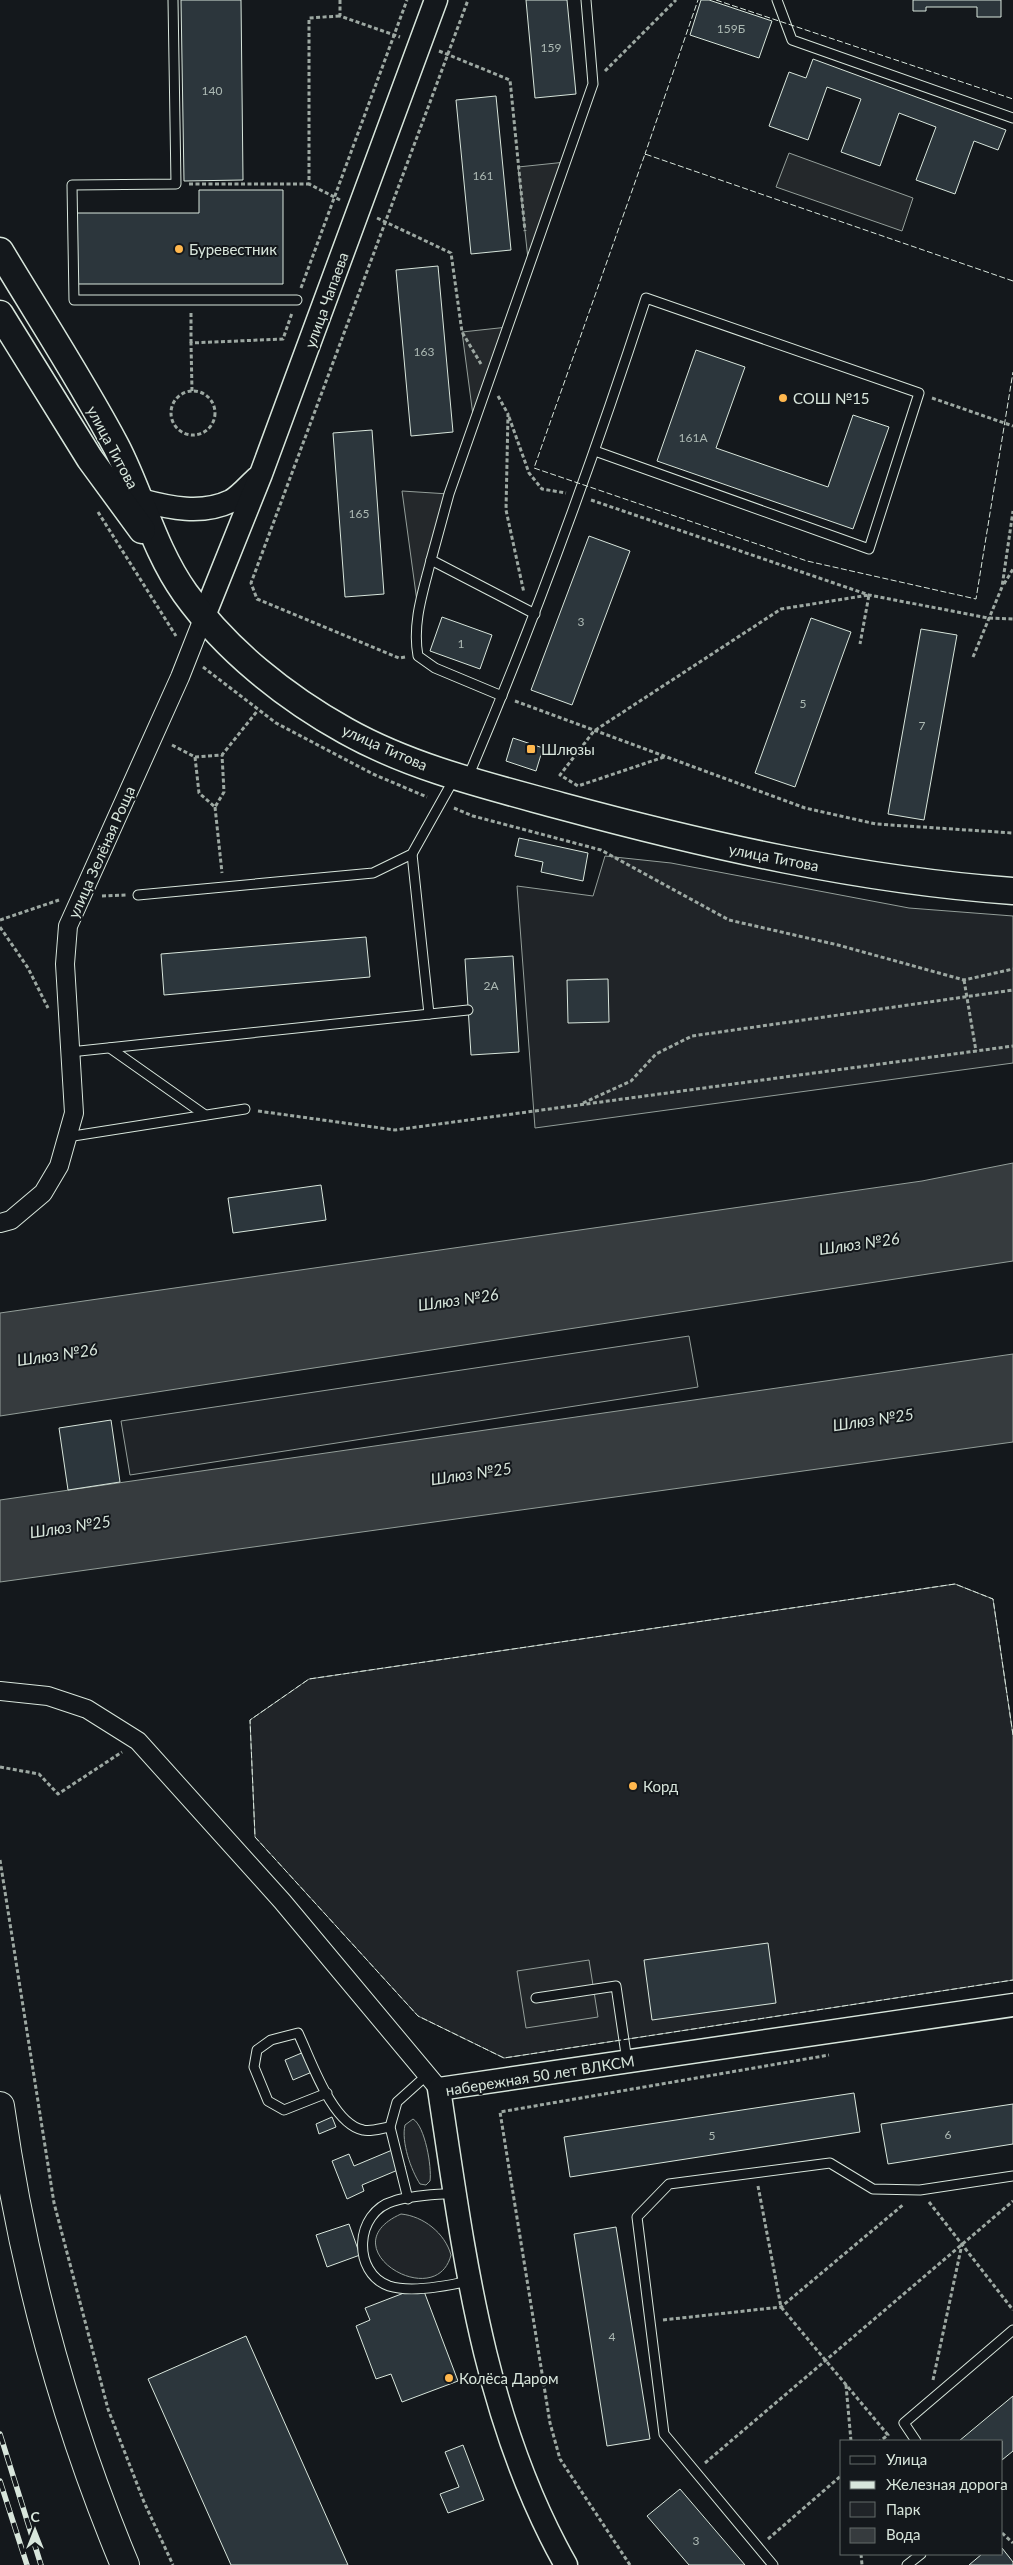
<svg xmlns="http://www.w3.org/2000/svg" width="1013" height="2565" viewBox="0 0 1013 2565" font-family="Lato,sans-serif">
<rect width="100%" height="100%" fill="#14181c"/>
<g fill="#202428" stroke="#939e99">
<path d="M605,856L671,863L909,908L1013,916V1063L535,1128L517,886L593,896Z"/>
<path d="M689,1336L698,1387L130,1475L121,1421Z"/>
<path d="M955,1584L993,1599L1013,1735V1980L504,2058L418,2016L255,1837L250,1720L309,1679Z"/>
<path d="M413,2119C425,2126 432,2167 430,2181L426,2185L420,2184C411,2170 401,2142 405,2125Z"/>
<path d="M401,2214C423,2216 445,2233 451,2255C436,2314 327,2247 401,2214Z"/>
</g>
<g fill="#24282b" stroke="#939e99">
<path d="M789,153L913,198L902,231L776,187Z"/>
<path d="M566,162L529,268L518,167Z"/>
<path d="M508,327L474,423L462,332Z"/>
<path d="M402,491L449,494L418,609Z"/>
<path d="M589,1960L598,2017L526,2028L517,1971Z"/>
</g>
<g fill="#363b3e" stroke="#939e99">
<path d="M1013,1163V1261L0,1416V1313L922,1181Z"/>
<path d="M1013,1354V1442L0,1582V1500Z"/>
</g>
<g fill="#2c363c" stroke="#d8e6dc">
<path d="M181,0H241L243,180L184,181Z"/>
<path d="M526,0H567L576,94L535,98Z"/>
<path d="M701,0H709L772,21L759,58L690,35Z"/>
<path d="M913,0H1001V17H977V7H926V11H913Z"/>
<path d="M813,59L1006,130L998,150L974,141L955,194L916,180L936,127L899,113L880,166L841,152L861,99L827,87L808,140L769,126L789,72L806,78Z"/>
<path d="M496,96L511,250L471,254L456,100Z"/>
<path d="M199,190H283V284H76V213H199Z"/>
<path d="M438,266L453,432L411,436L396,270Z"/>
<path d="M696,350L745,367L716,448L828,487L853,415L889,427L853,529L657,461Z"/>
<path d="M372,430L384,594L345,597L333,433Z"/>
<path d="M589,536L630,551L572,705L531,690Z"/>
<path d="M442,617L492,635L480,669L430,651Z"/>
<path d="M811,618L851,632L795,787L755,773Z"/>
<path d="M921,629L957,635L924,820L888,814Z"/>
<path d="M513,738L543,748L536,771L506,761Z"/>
<path d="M519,838L588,853L583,881L541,872L543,862L515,856Z"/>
<path d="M366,937L370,977L164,995L161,954Z"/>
<path d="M513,956L519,1052L471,1055L465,959Z"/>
<path d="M608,979L609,1022L568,1023L567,980Z"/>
<path d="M321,1185L326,1220L233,1233L228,1198Z"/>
<path d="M111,1420L120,1482L68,1490L59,1428Z"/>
<path d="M768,1943L776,2003L652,2020L644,1960Z"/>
<path d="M304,2052L312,2072L293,2080L285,2060Z"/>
<path d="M854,2093L860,2132L570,2177L564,2137Z"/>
<path d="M1013,2104V2144L888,2164L881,2124Z"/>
<path d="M332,2117L336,2127L319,2134L316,2124Z"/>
<path d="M397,2148L405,2167L362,2185L364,2191L347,2199L332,2161L349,2154L354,2166Z"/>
<path d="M349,2224L360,2255L327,2267L316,2235Z"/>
<path d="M616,2227L650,2439L607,2446L574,2234Z"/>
<path d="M422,2286L458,2381L402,2402L391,2374L376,2379L356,2326L370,2320L365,2308Z"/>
<path d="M246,2336L348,2565H231L148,2379Z"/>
<path d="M1013,2396V2451L1002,2460V2441H959Z"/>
<path d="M463,2445L484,2500L448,2513L440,2494L459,2487L445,2452Z"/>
<path d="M680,2489L745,2565H689L647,2516Z"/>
<path d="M1002,2548L1013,2562V2565H969L982,2554H1002Z"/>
</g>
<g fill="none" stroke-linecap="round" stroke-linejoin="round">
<g stroke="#d8e6dc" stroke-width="11">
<g id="service">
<path d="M173,0L176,184L72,185L74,300H297"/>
<path d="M777,0L792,40L1013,118"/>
<path d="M431,560C423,592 412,623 418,656L435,668L502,696"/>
<path d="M535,614L431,560L449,494L593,84L586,0"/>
<path d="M468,777C535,620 593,460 646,298L919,393L869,549L595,451"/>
<path d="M412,854L429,1014"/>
<path d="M138,895L373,873L412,854L454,779"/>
<path d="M110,1048L205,1115"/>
<path d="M70,1052L468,1010"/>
<path d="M67,1137L245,1109"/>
<path d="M536,1998L616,1986L627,2061"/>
<path d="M327,2093L284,2110L268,2101L254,2067L257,2050L271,2040L298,2033C311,2060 332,2124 363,2130C371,2132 382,2128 390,2127"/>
<path d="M454,2193C435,2195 412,2195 394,2201C354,2212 352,2273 389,2286C411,2293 447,2286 469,2281"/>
<path d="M408,2199L390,2127L397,2102L427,2075"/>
<path d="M916,2441L904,2423L1013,2330"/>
<path d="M773,2565L664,2434L637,2217L669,2184L830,2163L873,2189L920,2190L1013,2176"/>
<path d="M907,2565L921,2554"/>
</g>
</g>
<g stroke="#d8e6dc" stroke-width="20">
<g id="minor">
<path d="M0,1223L11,1220L43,1193L59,1166L74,1113L65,964L68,926L180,677L204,616"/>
<path d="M0,1691L48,1696L87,1709L138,1741L282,1901L439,2089"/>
</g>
</g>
<g stroke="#d8e6dc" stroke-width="25">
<g id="tertiary">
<path d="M140,500C170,508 202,515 231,501C240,496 249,485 257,478"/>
<path d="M204,616L261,474L436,0"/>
<path d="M566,2565C483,2418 464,2254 439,2089L1013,2005"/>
</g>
</g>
<g stroke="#d8e6dc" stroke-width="29">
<g id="secondary">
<path d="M0,251C39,316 81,380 116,446C141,494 153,548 185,593C226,650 285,697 346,731C412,768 488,786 561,806C709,846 859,880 1013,891"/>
<path d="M0,314L90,459L142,530"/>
</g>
</g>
<g stroke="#d8e6dc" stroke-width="30">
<path id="trunk" d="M0,2106C22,2263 64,2419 125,2565"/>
</g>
<g stroke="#9da8a2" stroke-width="3" stroke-dasharray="4 2.5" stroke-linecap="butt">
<path d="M340,0V16L400,37"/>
<path d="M439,51L510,80L525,231"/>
<path d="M605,71L676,0"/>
<path d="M189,184H309"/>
<path d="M340,200L309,184V18L340,16"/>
<path d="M377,218L451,253L462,332L481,364"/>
<path d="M301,288L407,0"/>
<path d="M191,313V343"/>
<circle cx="193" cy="413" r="22"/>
<path d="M192,391L191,343L283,339L292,313"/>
<path d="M498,396L508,414L506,510L524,593"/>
<path d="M932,398L1013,426"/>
<path d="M509,417L529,473L542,489L566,493"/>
<path d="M591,500L869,595L988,618L1013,619"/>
<path d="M98,512L176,636"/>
<path d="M1004,584L1013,569"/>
<path d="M405,657L399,658L257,599L251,583L468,0"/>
<path d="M973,657L1002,587L1013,511"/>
<path d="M203,667L276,723L373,774L427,797"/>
<path d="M515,701L805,808L876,824L1013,833"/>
<path d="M172,745L195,757L222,755L258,710"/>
<path d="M195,757L199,793L215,807L224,792L222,755"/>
<path d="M664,757L578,786L560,775L594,731L781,609L869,595L860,644"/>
<path d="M215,807L222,873"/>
<path d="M454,808L473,816L601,850L729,920L838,945L964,980L1013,969"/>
<path d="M102,896L126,895"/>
<path d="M0,920L59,900"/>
<path d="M0,927L28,968L48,1008"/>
<path d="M964,980L976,1051"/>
<path d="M583,1103L631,1081L656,1054L692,1036L1013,990"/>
<path d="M258,1111L395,1130L1013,1046"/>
<path d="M0,1767L39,1774L58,1794L122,1752"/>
<path d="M0,1860L54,2203L108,2409L144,2502L173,2565"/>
<path d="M758,2186L781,2307L888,2435L880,2441"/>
<path d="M929,2202L1013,2310"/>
<path d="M663,2320L781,2307L904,2204"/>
<path d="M933,2380L962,2244"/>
<path d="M846,2385L851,2441"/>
<path d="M705,2463L1013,2201"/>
<path d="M1002,2533L1013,2543"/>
<path d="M768,2539L842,2475"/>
<path d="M861,2554L862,2565"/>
<path d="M630,2565L560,2459L550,2423L500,2112L829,2055"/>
</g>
<use href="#service" stroke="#14181c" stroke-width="9"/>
<use href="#minor" stroke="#14181c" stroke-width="18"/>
<use href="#tertiary" stroke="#14181c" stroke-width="22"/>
<use href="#secondary" stroke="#14181c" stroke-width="26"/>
<use href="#trunk" stroke="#14181c" stroke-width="28"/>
<g stroke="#d8e6dc" stroke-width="5.5">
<g id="rail">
<path d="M0,2434L41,2565"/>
<path d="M0,2481L27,2565"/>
</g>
</g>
<use href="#rail" stroke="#14181c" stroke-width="4" stroke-dasharray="11" stroke-linecap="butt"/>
<g stroke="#d8e6dc" stroke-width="1" stroke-dasharray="6 2.5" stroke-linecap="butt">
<path d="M716,0L1013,99"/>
<path d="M646,155L645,154L698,0"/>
<path d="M1013,281L645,154L534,468L807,561L976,599L1013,372"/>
<path d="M1013,1735L993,1599L955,1584L309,1679L250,1720L255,1837L418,2016L504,2058L1013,1980"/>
</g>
</g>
<g fill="#ffb74d" stroke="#14181c" stroke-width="2">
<circle cx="179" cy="249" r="5"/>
<circle cx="783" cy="398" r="5"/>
<rect x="526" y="744" width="10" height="10" rx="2.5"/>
<circle cx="633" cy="1786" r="5"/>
<circle cx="449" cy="2378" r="5"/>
</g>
<g text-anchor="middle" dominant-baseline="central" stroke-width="4" stroke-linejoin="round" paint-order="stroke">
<g font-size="12" fill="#adbab4">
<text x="731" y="28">159Б</text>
<text x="551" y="47">159</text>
<text x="212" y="90">140</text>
<text x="483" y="175">161</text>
<text x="424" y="351">163</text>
<text x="693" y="437">161А</text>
<text x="359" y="513">165</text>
<text x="581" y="621">3</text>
<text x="461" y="643">1</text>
<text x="803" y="703">5</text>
<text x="922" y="725">7</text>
<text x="491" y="985">2А</text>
<text x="948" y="2134">6</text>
<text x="712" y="2135">5</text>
<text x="612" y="2336">4</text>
<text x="696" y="2540">3</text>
</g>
<g font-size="15" fill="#d8e6dc" stroke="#14181c" text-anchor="start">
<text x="189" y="249">Буревестник</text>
<text x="793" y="398">СОШ №15</text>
<text x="541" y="749">Шлюзы</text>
<text x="643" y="1786">Корд</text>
<text x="459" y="2378">Колёса Даром</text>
</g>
<g font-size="15" fill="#d8e6dc" stroke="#14181c">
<text transform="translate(326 300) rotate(-70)">улица Чапаева</text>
<text transform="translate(113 447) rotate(62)">улица Титова</text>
<text transform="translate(385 747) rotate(24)">улица Титова</text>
<text transform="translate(101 852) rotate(-66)">улица Зелёная Роща</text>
<text transform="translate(774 857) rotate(11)">улица Титова</text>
<text transform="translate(540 2075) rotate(-9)">набережная 50 лет ВЛКСМ</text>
</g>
<g font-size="16" font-style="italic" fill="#d8e6dc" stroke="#14181c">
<text transform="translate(859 1243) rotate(-8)">Шлюз №26</text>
<text transform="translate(458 1299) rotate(-8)">Шлюз №26</text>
<text transform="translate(57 1354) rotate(-8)">Шлюз №26</text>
<text transform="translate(873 1419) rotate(-8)">Шлюз №25</text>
<text transform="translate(471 1473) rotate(-8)">Шлюз №25</text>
<text transform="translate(70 1526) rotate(-8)">Шлюз №25</text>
</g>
</g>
<rect x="840" y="2440" width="162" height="115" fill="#14181c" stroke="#626a69"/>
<rect x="850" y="2456" width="25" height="8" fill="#14181c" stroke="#626a69"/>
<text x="886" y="2465" font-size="15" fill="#d8e6dc">Улица</text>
<rect x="850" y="2481" width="25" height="8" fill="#d8e6dc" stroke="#626a69"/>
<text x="886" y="2490" font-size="15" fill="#d8e6dc">Железная дорога</text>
<rect x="850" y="2502" width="25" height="15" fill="#202428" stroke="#626a69"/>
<text x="886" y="2515" font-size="15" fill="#d8e6dc">Парк</text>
<rect x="850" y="2528" width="25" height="15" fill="#363b3e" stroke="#626a69"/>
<text x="886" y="2540" font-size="15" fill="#d8e6dc">Вода</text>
<g transform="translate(35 2530)" stroke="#14181c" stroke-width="4" paint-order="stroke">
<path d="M0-4L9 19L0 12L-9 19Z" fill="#d8e6dc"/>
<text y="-8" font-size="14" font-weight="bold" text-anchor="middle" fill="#d8e6dc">С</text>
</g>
</svg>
